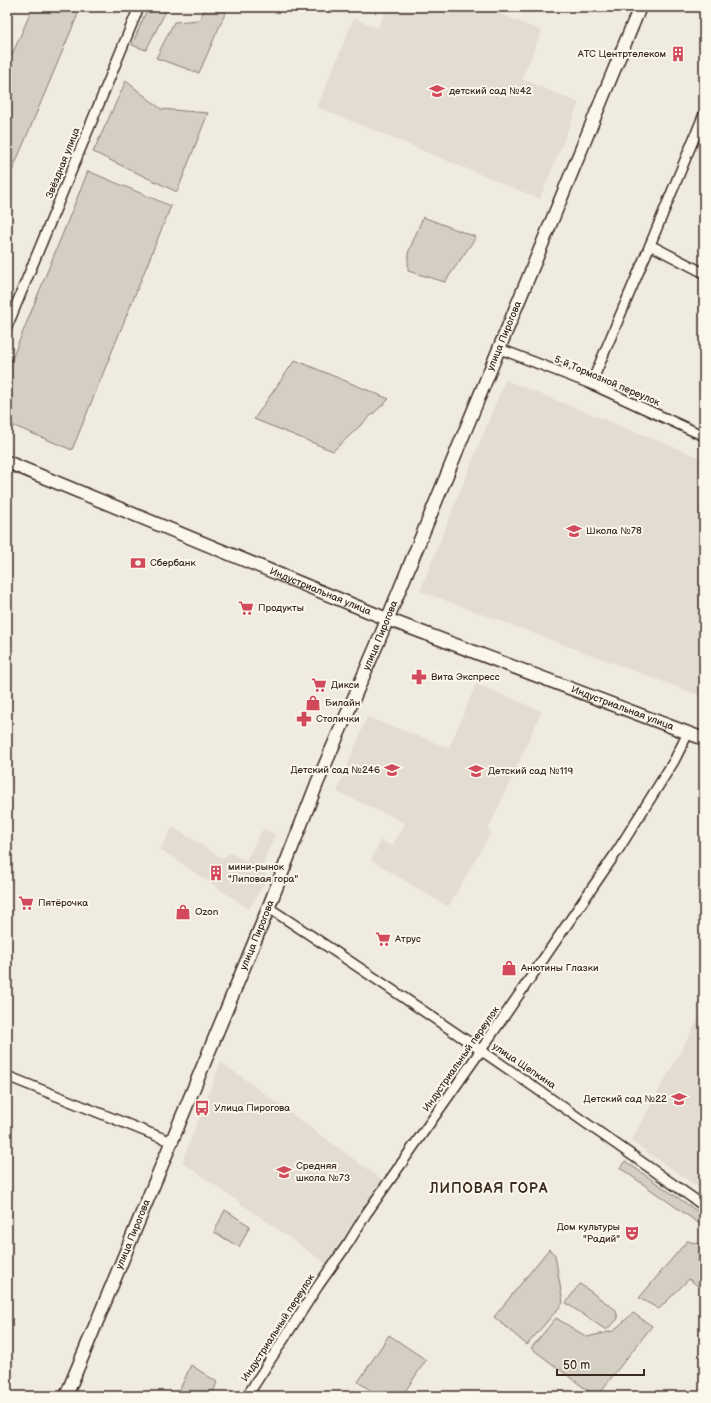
<svg xmlns="http://www.w3.org/2000/svg" width="711" height="1403" viewBox="0 0 711 1403" font-family="'Balsamiq Sans',sans-serif">
<rect width="100%" height="100%" fill="#f0ebe0"/>
<filter id="ink" filterUnits="userSpaceOnUse"><feTurbulence type="fractalNoise" baseFrequency=".025" numOctaves="2"/><feDisplacementMap in="SourceGraphic" scale="8" xChannelSelector="R" yChannelSelector="G"/><feConvolveMatrix kernelMatrix="1 2 1 2 8 2 1 2 1" color-interpolation-filters="sRGB"/></filter>
<g filter="url(#ink)">
<g fill="#e2dcd1">
<path d="M387,7H484L542,31L522,79L579,103L540,199L317,107L354,18L378,28Z"/>
<path d="M505,380L704,459V697L420,591Z"/>
<path d="M476,684L542,711L488,830L491,833L448,907L371,860L381,840L392,846L405,823L337,792L367,717L449,748Z"/>
<path d="M173,827L222,858L231,853L246,861L263,829L275,834L261,869L268,877L249,909L160,849Z"/>
<path d="M703,1011H704V1191L631,1141Z"/>
<path d="M221,1062L385,1182L328,1265L182,1162Z"/>
</g>
<g fill="#d5cec3" stroke="#887c70">
<path d="M33,7H81L7,183V66Z"/>
<path d="M148,7H168L146,50L132,45Z"/>
<path d="M206,7H228L199,73L156,58L174,22L199,20Z"/>
<path d="M126,81L161,109L208,113L177,192L93,152Z"/>
<path d="M88,171L171,206L72,450L7,423V371Z"/>
<path d="M423,217L476,237L445,282L408,271V253Z"/>
<path d="M295,360L389,399L333,451L254,419Z"/>
<path d="M625,1161L704,1216V1227L620,1168Z"/>
<path d="M225,1210L250,1226L239,1247L214,1232Z"/>
<path d="M687,1241L704,1245V1291L689,1279L659,1309L639,1298Z"/>
<path d="M549,1249L555,1255L563,1303L527,1345L494,1317Z"/>
<path d="M580,1284L616,1310L618,1319L606,1330L566,1303L575,1290Z"/>
<path d="M633,1313L652,1326L597,1396H595L531,1348L556,1318L587,1337L613,1331Z"/>
<path d="M389,1335L426,1360L402,1396H379L358,1382Z"/>
<path d="M191,1365L217,1382L212,1396H192L179,1391Z"/>
</g>
<g fill="none" stroke-linecap="round" stroke-linejoin="round">
<g stroke="#3b2a1e" stroke-width="12">
<g id="minor">
<path d="M650,245L704,273"/>
<path d="M7,327L139,7"/>
<path d="M500,349L591,384L704,436"/>
<path d="M591,384L650,245L704,114"/>
<path d="M269,908C416,1004 560,1104 704,1206"/>
<path d="M7,1076L172,1142"/>
<path d="M247,1396L318,1286L349,1242L366,1214L481,1050L618,850L674,761L688,733"/>
</g>
</g>
<g stroke="#3b2a1e" stroke-width="15">
<g id="tertiary">
<path id="s1" d="M7,462L387,619L704,739"/>
<path id="s2" d="M66,1396L264,919L318,781L378,642L640,7"/>
</g>
</g>
<use href="#minor" stroke="#fbf7ec" stroke-width="9"/>
<use href="#tertiary" stroke="#fbf7ec" stroke-width="12"/>
</g>
</g>
<defs>
<g id="building-bare" transform="scale(1.2)"><path d="M-4-6H4V6H1V3H-1V6H-4ZM-2.5-4.3h1.7v1.8h-1.7ZM.8-4.3h1.7v1.8H.8ZM-2.5-1h1.7V.8h-1.7ZM.8-1h1.7V.8H.8Z" fill="#d1495b" stroke="#fbf7ec" stroke-width="2.5" paint-order="stroke"/></g>
<g id="school-bare" transform="scale(1.2)"><path d="M0-5L7-2L0 1L-7-2ZM-4 1L0 2.5L4 1V4Q0 6-4 4Z" fill="#d1495b" stroke="#fbf7ec" stroke-width="2.5" paint-order="stroke"/></g>
<g id="bank-bare" transform="scale(1.2)"><path d="M-6-4H6V4H-6ZM0-2.3a2.3 2.3 0 1 0 0 4.6a2.3 2.3 0 1 0 0-4.6Z" fill="#d1495b" stroke="#fbf7ec" stroke-width="2.5" paint-order="stroke"/></g>
<g id="supermarket-bare" transform="scale(1.2)"><path d="M-6-5.5h2.5l.6 2H6L4.5 2H-2.5L-4.4-4H-6ZM-1.5 3.2a1.3 1.3 0 1 0 .1 0ZM3 3.2a1.3 1.3 0 1 0 .1 0Z" fill="#d1495b" stroke="#fbf7ec" stroke-width="2.5" paint-order="stroke"/></g>
<g id="pharmacy-bare" transform="scale(1.2)"><path d="M-2-6h4v4h4v4h-4v4h-4v-4h-4v-4h4Z" fill="#d1495b" stroke="#fbf7ec" stroke-width="2.5" paint-order="stroke"/></g>
<g id="shop-bare" transform="scale(1.2)"><path d="M-5-2.5h2.3a2.7 3.5 0 0 1 5.4 0H5L5.5 6h-11ZM-1.5-2.5h3a1.5 2.3 0 0 0-3 0Z" fill="#d1495b" stroke="#fbf7ec" stroke-width="2.5" paint-order="stroke"/></g>
<g id="bus-bare" transform="scale(1.2)"><path d="M-5-6H5V4H4V6H2V4H-2V6H-4V4H-5ZM-3.5-4V0h7V-4ZM-3.5 1.2v1.5H-2V1.2ZM2 1.2v1.5H3.5V1.2Z" fill="#d1495b" stroke="#fbf7ec" stroke-width="2.5" paint-order="stroke"/></g>
<g id="theatre-bare" transform="scale(1.2)"><path d="M-5-5.5Q0-4 5-5.5V0Q5 5 0 6Q-5 5-5 0ZM-3.3-2.5H-1v1.5H-3.3ZM1-2.5H3.3v1.5H1ZM-2.8 1Q0 5.5 2.8 1Z" fill="#d1495b" stroke="#fbf7ec" stroke-width="2.5" paint-order="stroke"/></g>
</defs>
<g fill-rule="evenodd">
<use href="#building-bare" x="678" y="54"/>
<use href="#school-bare" x="437" y="91"/>
<use href="#school-bare" x="574" y="531"/>
<use href="#bank-bare" x="138" y="563"/>
<use href="#supermarket-bare" x="246" y="608"/>
<use href="#pharmacy-bare" x="419" y="677"/>
<use href="#supermarket-bare" x="319" y="685"/>
<use href="#shop-bare" x="313" y="703"/>
<use href="#pharmacy-bare" x="304" y="719"/>
<use href="#school-bare" x="392" y="770"/>
<use href="#school-bare" x="476" y="771"/>
<use href="#building-bare" x="216" y="873"/>
<use href="#supermarket-bare" x="26" y="903"/>
<use href="#shop-bare" x="183" y="912"/>
<use href="#supermarket-bare" x="383" y="939"/>
<use href="#shop-bare" x="509" y="968"/>
<use href="#school-bare" x="679" y="1099"/>
<use href="#bus-bare" x="202" y="1108"/>
<use href="#school-bare" x="284" y="1172"/>
<use href="#theatre-bare" x="632" y="1233"/>
</g>
<g text-anchor="middle" dominant-baseline="central" stroke-width="4" stroke-linejoin="round" paint-order="stroke">
<g font-size="10" fill="#3b2a1e" stroke="#fbf7ec" text-anchor="start">
<text x="666" y="54" text-anchor="end">АТС Центртелеком</text>
<text x="449" y="91">детский сад №42</text>
<text x="586" y="531">Школа №78</text>
<text x="150" y="563">Сбербанк</text>
<text x="258" y="608">Продукты</text>
<text x="431" y="677">Вита Экспресс</text>
<text x="331" y="685">Дикси</text>
<text x="325" y="703">Билайн</text>
<text x="316" y="719">Столички</text>
<text x="380" y="770" text-anchor="end">Детский сад №246</text>
<text x="488" y="771">Детский сад №119</text>
<text x="228" y="867">мини-рынок<tspan x="228" dy="12">"Липовая гора"</tspan></text>
<text x="38" y="903">Пятёрочка</text>
<text x="195" y="912">Ozon</text>
<text x="395" y="939">Атрус</text>
<text x="521" y="968">Анютины Глазки</text>
<text x="667" y="1099" text-anchor="end">Детский сад №22</text>
<text x="214" y="1108">Улица Пирогова</text>
<text x="296" y="1166">Средняя<tspan x="296" dy="12">школа №73</tspan></text>
<text x="620" y="1227" text-anchor="end">Дом культуры<tspan x="620" dy="12">"Радий"</tspan></text>
</g>
<g font-size="10" fill="#3b2a1e" stroke="#fbf7ec">
<text transform="translate(63 163) rotate(-68)">Звёздная улица</text>
<text stroke="none"><textPath href="#s2" startOffset="1147">улица Пирогова</textPath></text>
<text transform="translate(607 381) rotate(23)">5-й Тормозной переулок</text>
<text stroke="none"><textPath href="#s1" startOffset="339">Индустриальная улица</textPath></text>
<text stroke="none"><textPath href="#s2" startOffset="823">улица Пирогова</textPath></text>
<text stroke="none"><textPath href="#s1" startOffset="663">Индустриальная улица</textPath></text>
<text stroke="none"><textPath href="#s2" startOffset="499">улица Пирогова</textPath></text>
<text transform="translate(461 1059) rotate(-55)">Индустриальный переулок</text>
<text transform="translate(524 1066) rotate(34)">улица Щепкина</text>
<text stroke="none"><textPath href="#s2" startOffset="175">улица Пирогова</textPath></text>
<text transform="translate(278 1328) rotate(-57)">Индустриальный переулок</text>
</g>
<g font-size="14" font-weight="bold" letter-spacing="1" fill="#3b2a1e" stroke="#fbf7ec">
<text x="489" y="1188">ЛИПОВАЯ ГОРА</text>
</g>
</g>
<rect width="711" height="1403" fill="none" stroke="#fbf7ec" stroke-width="24"/>
<rect x="12" y="12" width="687" height="1379" fill="none" stroke="#3b2a1e" stroke-width="1.5" filter="url(#ink)"/>
<path d="M557 1369v6h87v-6" fill="none" stroke="#3b2a1e" stroke-width="2"/>
<text x="563" y="1369" font-size="12" fill="#3b2a1e" stroke="#fbf7ec" stroke-width="3" paint-order="stroke">50 m</text>
</svg>
